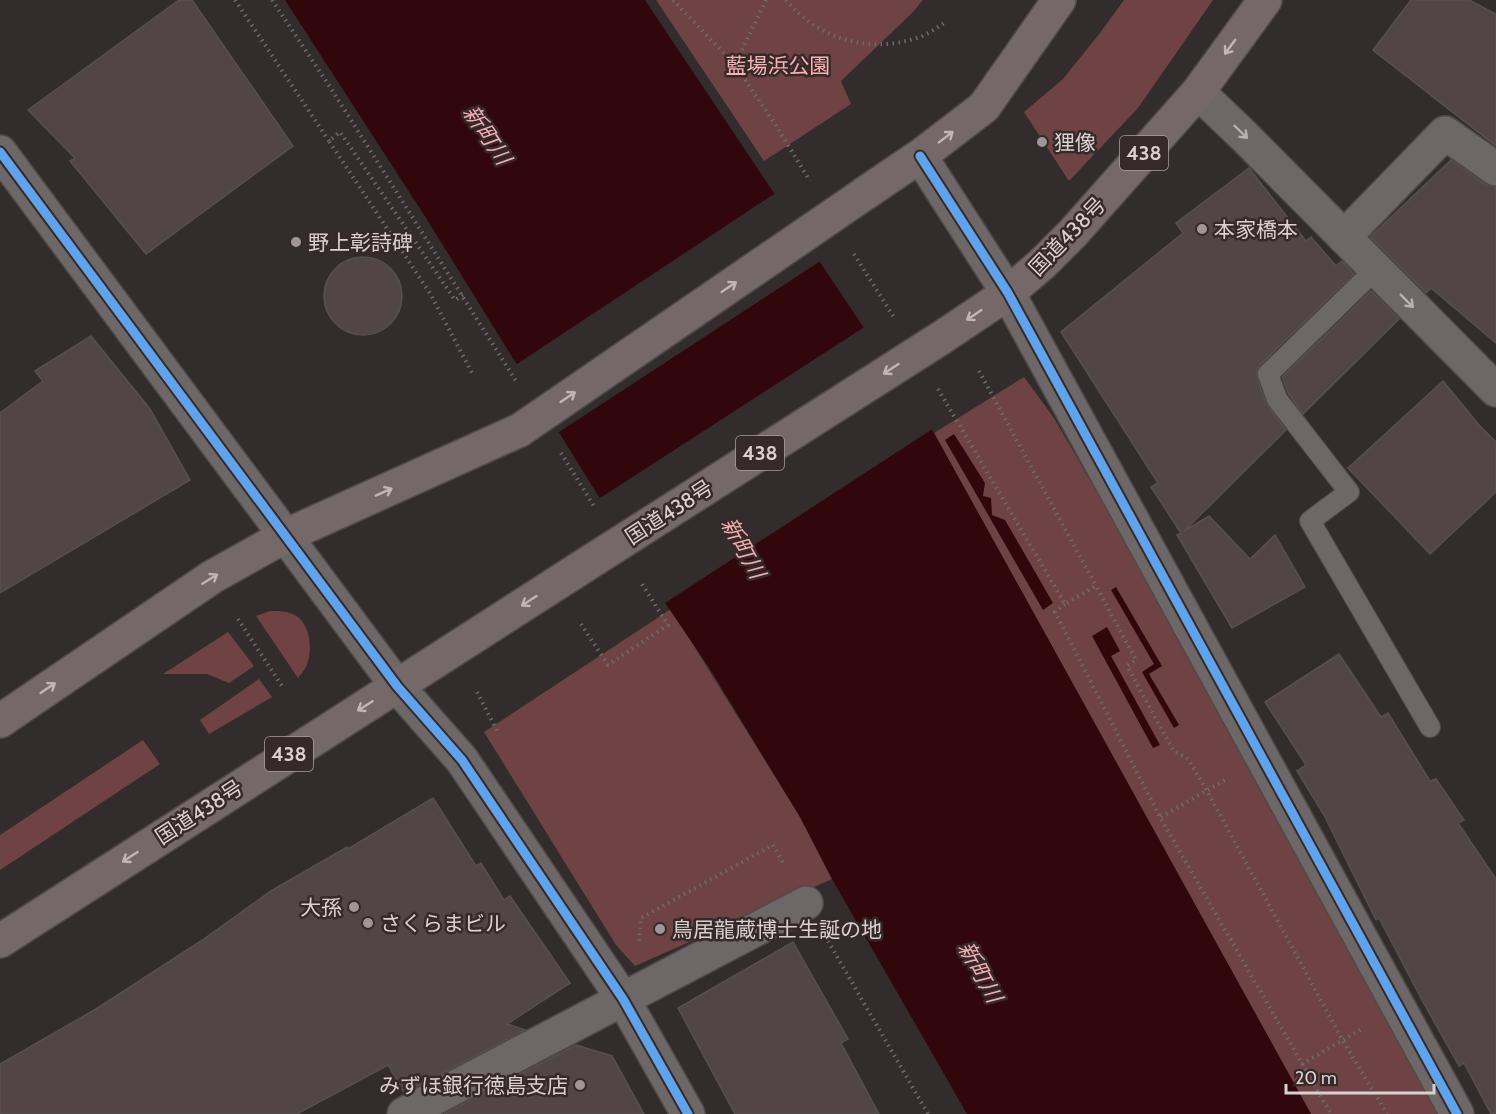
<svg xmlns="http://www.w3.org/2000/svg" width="1496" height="1114" viewBox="0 0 1496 1114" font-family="Cabin,'Noto Sans JP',sans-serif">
<rect width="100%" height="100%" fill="#332c2c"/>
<g fill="#6f4343">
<path d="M656,0H923L912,13L841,81L851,104L764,161Z"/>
<path d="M1124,0H1213L1138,108L1069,181L1024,112L1063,79L1100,33Z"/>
<path d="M1024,377L1054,418L1210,687L1440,1114H1311L934,433Z"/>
<path d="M671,609L800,817L832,879L635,966L616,945L484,732Z"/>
<path d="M270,611C279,611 290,611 298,617C311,628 313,652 306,667C304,671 300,675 298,678L256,616Z"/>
<path d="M228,632L254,666L229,683L207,674H163Z"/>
<path d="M259,679L272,697L209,734L200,720Z"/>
<path d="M143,740L160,764L0,870V835Z"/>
</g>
<g fill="#32070c">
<path d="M285,0H645L934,433L1311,1114H967L832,879L800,817L710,669L661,597L426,218Z"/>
<path d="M954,434L985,483L983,496L991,498L992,515L1005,520L1053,603L1043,610L945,440Z"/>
<path d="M1116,587L1162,666L1149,674L1179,725L1174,728L1142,672L1154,664L1111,590Z"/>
<path d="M1107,627L1120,651L1111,656L1160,745L1153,748L1092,636Z"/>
</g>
<g fill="#332c2c">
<path d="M777,192L822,260L556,434L514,366Z"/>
<path d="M866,326L934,428L662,605L597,500Z"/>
</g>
<g fill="#524545" stroke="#565050" stroke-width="1.5">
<path d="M179,0H192L293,146L146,254L70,161L75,158L28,110Z"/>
<path d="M1411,0H1469L1496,14V146L1373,50Z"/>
<path d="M1451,160L1485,184L1496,187V343L1431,288L1426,293L1370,237Z"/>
<path d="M1249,168L1306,241L1311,237L1336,266L1342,261L1354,274L1260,365L1257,371V378L1266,403L1286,430L1184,531L1209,516L1250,559L1275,535L1305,587L1232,628L1177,535L1181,533L1151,487L1158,483L1061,332L1183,233L1176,223Z"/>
<circle cx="363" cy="296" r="39"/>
<path d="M1371,291L1399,319L1303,414L1288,393L1282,377Z"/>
<path d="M91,336L150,409L190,480L0,593V413L43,381L35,371Z"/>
<path d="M1443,381L1479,425L1496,442V492L1430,554L1348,468Z"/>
<path d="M1339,654L1381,717L1388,713L1430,781L1436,779L1464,820L1458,823L1496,879V1114H1491L1464,1063L1459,1066L1423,1002L1379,918L1376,920L1324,815L1297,771L1306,765L1265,702Z"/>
<path d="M433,798L476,866L481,863L504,900L510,896L570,983L507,1024L525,1030L404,1093L388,1065L297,1114H0V1064L96,1009L201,941L271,891L347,847L348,849Z"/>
<path d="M793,942L848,1039L841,1043L879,1114H735L678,1008Z"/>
<path d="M576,1045L612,1056L644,1114H444Z"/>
</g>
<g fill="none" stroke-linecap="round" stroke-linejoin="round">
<g stroke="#504949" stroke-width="22">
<path id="lane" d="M1376,269L1268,374L1277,399L1349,492L1310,521L1430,727"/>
</g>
<g stroke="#504949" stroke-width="36">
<g id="street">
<path d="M1198,92L1245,137L1496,390"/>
<path d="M0,152L397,686L462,760L623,999L688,1114"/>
<path d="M920,156L1008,293L1457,1114"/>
<path d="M1344,237L1445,133L1496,169"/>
<path d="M404,1114L806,903"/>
</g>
</g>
<g stroke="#504949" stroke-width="36">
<g id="highway">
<path d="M864,194L920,156L984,107L1059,0"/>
<path d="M941,338L1008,293L1043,263L1073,233L1198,92L1265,0"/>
<path d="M0,721L212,577L287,535L520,430"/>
<path d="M0,941L579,569"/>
</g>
</g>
<g stroke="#6f6b6b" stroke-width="4" stroke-dasharray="1.5 4.5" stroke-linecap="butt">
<path d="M235,0L329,141"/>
<path d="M272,0L330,87L516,381"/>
<path d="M673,0L735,65"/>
<path d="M766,0L735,65L775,124L810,181"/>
<path d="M786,0C818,39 869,54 917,38C927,35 936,28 946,22"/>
<path d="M854,254L895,319"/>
<path d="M463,295L455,300L340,132L329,141L431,295L472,373"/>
<path d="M979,371L1096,586"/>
<path d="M938,389L1065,604L1096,586L1136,660L1127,666L1173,750L1188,759L1207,791L1343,1041L1387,1114"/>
<path d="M561,453L595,508"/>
<path d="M1065,604L1055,612L1160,817L1331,1114"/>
<path d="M238,619L282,686"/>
<path d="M581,624L608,665L668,625L640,581"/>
<path d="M477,692L497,731"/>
<path d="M1161,817L1227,779"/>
<path d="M639,941L641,918L773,845L785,866"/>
<path d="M828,941L928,1114"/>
<path d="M1302,1064L1362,1029"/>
</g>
<use href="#lane" stroke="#6d6767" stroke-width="20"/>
<use href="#street" stroke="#6d6767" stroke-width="33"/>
<use href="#highway" stroke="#746868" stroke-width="33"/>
<g stroke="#504949" stroke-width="36" stroke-linecap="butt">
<g id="highway-bridge">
<path d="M520,430L864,194"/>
<path d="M579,569L941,338"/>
</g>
</g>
<use href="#highway-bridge" stroke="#746868" stroke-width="33"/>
<g stroke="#362929" stroke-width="13">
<g id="cycleway">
<path d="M0,152L397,686L462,760L623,999L688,1114"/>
<path d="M920,156L1008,293L1457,1114"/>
</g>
</g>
<use href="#cycleway" stroke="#60a3ed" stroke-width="9"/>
</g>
<defs><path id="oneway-shaft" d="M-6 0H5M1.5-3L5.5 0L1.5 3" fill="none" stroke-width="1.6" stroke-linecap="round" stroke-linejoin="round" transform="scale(1.5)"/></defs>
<g stroke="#c0b6b6">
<use href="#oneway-shaft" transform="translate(1230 47) rotate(126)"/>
<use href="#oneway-shaft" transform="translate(946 137) rotate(-37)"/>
<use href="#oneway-shaft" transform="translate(729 287) rotate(-34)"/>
<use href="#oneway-shaft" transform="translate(974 315) rotate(146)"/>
<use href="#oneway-shaft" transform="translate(891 369) rotate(147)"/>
<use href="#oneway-shaft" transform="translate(568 397) rotate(-34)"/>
<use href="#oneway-shaft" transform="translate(384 492) rotate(-24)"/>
<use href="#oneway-shaft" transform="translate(210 579) rotate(-32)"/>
<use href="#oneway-shaft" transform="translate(529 601) rotate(147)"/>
<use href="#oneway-shaft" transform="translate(48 688) rotate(-34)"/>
<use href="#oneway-shaft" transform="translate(365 706) rotate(148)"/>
<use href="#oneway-shaft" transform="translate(130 857) rotate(147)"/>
</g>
<g stroke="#b9b0b0">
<use href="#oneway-shaft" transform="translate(1241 132) rotate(44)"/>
<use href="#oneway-shaft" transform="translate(1407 301) rotate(45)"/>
</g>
<g fill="#9f9797" stroke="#362929" stroke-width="2">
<circle cx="1042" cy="142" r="6"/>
<circle cx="1202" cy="229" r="6"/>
<circle cx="296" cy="242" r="6"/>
<circle cx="354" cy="907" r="6"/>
<circle cx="368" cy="923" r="6"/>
<circle cx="660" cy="929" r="6"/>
<circle cx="580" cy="1085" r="6"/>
</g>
<g text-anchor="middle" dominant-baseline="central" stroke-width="5" stroke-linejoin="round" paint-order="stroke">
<g fill="#362929" stroke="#a89e9e" stroke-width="1.5">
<rect x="1120" y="136" width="48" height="34" rx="4.5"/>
<rect x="736" y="436" width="48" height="34" rx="4.5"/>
<rect x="265" y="737" width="48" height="34" rx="4.5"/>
</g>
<g font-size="20" font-weight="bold" fill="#d9d0d0">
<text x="1144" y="153">438</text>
<text x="760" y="453">438</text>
<text x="289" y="754">438</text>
</g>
<g font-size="21" fill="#f9b2b2" stroke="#362929">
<text x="778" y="65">藍場浜公園</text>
</g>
<g font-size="21" fill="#d9d0d0" stroke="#362929" text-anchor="start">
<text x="1054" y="142">狸像</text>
<text x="1214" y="229">本家橋本</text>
<text x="308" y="242">野上彰詩碑</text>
<text x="342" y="907" text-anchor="end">大孫</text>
<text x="380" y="923">さくらまビル</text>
<text x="672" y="929">鳥居龍蔵博士生誕の地</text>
<text x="568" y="1085" text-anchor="end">みずほ銀行徳島支店</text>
</g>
<g font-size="21" fill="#d9d0d0" stroke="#362929">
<text transform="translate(1067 236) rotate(-46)">国道438号</text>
<text transform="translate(669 512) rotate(-33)">国道438号</text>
<text transform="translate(199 812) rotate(-33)">国道438号</text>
</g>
<g font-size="22" font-style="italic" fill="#f4adad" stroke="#362929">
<text transform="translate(487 135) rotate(56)">新町川</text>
<text transform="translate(743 548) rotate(61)">新町川</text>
<text transform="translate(980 972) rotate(61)">新町川</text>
</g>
</g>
<path d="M1286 1084v9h148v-9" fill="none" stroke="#d9d0d0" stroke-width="3"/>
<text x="1295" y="1084" font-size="18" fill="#d9d0d0" stroke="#362929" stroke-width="4.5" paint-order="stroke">20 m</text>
</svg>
